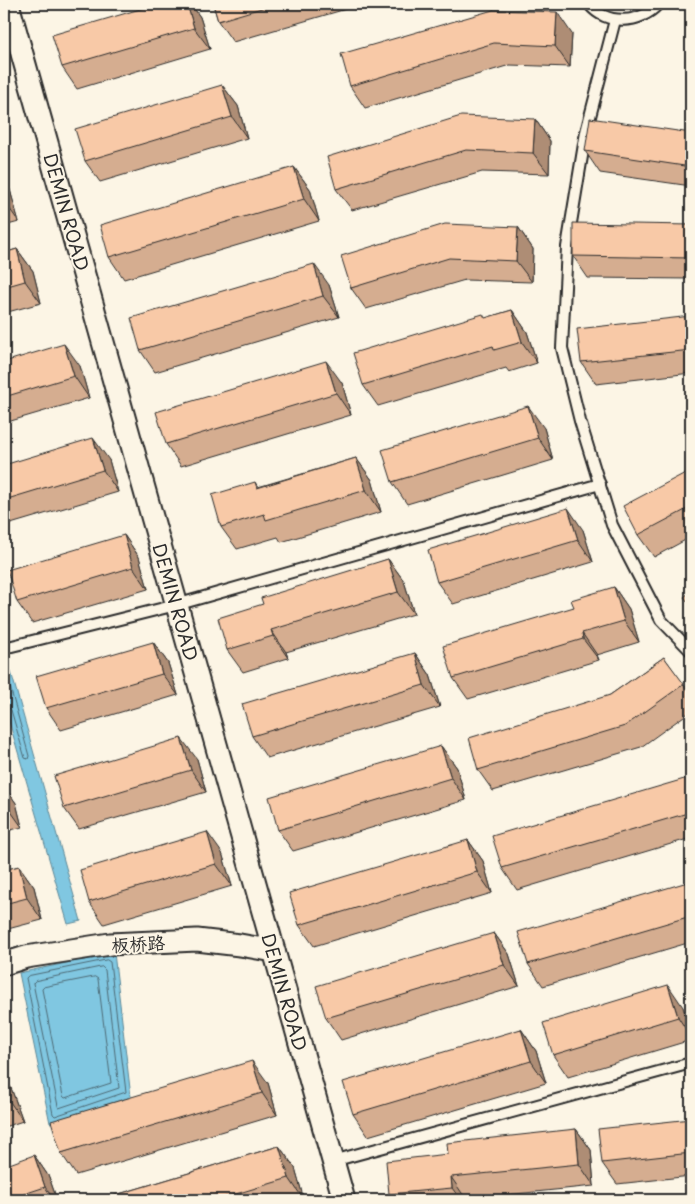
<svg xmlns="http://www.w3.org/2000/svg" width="695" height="1204" viewBox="0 0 695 1204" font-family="'Playpen Sans','LXGW WenKai TC',sans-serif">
<rect width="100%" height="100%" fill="#fcf5e5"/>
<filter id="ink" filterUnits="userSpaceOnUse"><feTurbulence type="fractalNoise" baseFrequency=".02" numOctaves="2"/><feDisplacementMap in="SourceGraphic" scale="10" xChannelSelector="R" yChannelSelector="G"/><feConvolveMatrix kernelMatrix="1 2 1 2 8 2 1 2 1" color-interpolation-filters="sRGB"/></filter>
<g filter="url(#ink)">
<g fill="#80c7e1" stroke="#5e8998">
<path d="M4,647L81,921L68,924L4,704Z"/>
<path d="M114,953L131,1097L50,1123L19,973Z"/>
</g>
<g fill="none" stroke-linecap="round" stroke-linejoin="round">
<g stroke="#4d6974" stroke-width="1">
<path d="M4,665L29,756L28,759L25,758L11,710L8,707H4"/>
<path d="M107,960L110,962L126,1092L55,1116L53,1114L26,978L28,976Z"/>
<path d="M102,967L105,970L119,1088L59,1108L58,1106L33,983L35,981Z"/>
<path d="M95,977L98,979L111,1083L65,1098L63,1096L42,989L44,987Z"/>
</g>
<g stroke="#2b2b2b" stroke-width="14">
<g id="service">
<path d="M589,4C606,26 641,24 658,4"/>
<path d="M615,20L586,132L567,247L562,348L580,421L612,525L661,620L691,651"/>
<path d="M4,648L176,605L600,484"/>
<path d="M333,1161L691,1063"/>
</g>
</g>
<g stroke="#2b2b2b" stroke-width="25">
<g id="minor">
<path d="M8,4L344,1200"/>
<path d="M4,964L26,957L110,944L197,940L240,945L274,951"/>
</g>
</g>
<use href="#service" stroke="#fcf5e5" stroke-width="10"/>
<use href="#minor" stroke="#fcf5e5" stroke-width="21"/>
</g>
<g fill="#d5ad90" stroke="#2b2b2b">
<path d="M157,4H191L200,17L210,49L77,89L62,67Z"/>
<path d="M213,4H345L346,9L233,42L218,21Z"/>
<path d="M493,10L572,34L570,67L510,65L365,108L350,86Z"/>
<path d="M222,85L238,106L247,138L100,182L85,161Z"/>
<path d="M535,119L550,141L549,174L482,172L352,210L336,189Z"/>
<path d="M691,133V186L600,173L585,151Z"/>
<path d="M294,167L310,189L319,221L124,279L109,257Z"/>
<path d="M4,180L10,190L19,222L4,226Z"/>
<path d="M691,225V279L588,278L573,256Z"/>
<path d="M518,227L533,249L532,282L465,280L366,309L351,288Z"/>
<path d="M17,249L33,271L41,303L4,313V253Z"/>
<path d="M329,285L339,317L155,372L140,350Z"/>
<path d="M512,310L527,332L537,363L509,372L506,368L378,406L363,385L486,318Z"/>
<path d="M691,316V373L596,384L581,362Z"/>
<path d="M4,362L80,366L89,398L4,423Z"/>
<path d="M342,383L351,415L181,466L166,444Z"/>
<path d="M544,428L553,460L407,504L392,482Z"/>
<path d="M356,458L372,480L381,512L281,542L278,537L237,549L221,527L255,482L258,487Z"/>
<path d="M109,460L118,492L4,526V465Z"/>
<path d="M691,470V537L654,557L638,535Z"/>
<path d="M583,530L593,562L453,604L437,582Z"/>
<path d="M124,535L139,557L148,589L32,623L17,602Z"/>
<path d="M388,559L404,581L414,614L286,652L288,658L243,672L227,650L263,604Z"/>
<path d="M614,587L629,609L639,642L597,655L599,660L468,699L453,678L574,607Z"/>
<path d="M153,642L168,663L178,695L61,730L46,708Z"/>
<path d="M415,653L430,675L440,707L267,758L252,736Z"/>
<path d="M664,657L691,695V711L641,747L493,791L478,770L610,695Z"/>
<path d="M441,746L457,768L466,800L293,851L278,830Z"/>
<path d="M197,759L206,792L79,829L64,808Z"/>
<path d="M691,777V838L517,890L502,868Z"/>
<path d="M4,786L16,803L22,827L4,832Z"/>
<path d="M468,840L483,861L492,893L314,946L299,925Z"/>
<path d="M222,853L232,886L104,924L89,902Z"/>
<path d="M19,866L34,887L42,920L4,930V870Z"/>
<path d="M691,881V942L543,986L528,964Z"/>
<path d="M494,933L509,954L519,986L341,1040L326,1018Z"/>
<path d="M683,1007L691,1033V1040L568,1077L553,1055Z"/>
<path d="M521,1029L536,1051L546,1083L368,1136L353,1114Z"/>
<path d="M4,1077L11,1088L23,1121L4,1127Z"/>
<path d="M268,1083L277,1115L76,1175L61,1153Z"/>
<path d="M691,1119V1176L617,1184L602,1163Z"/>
<path d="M576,1129L591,1150L594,1186L466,1199V1200H393L389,1194L448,1154Z"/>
<path d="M279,1146L295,1168L304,1200H99Z"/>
<path d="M34,1155L49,1177L57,1200H4Z"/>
</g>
<g fill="#ae8d75" stroke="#2b2b2b">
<path d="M187,4H191L200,17L210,49L194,28Z"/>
<path d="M557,12L572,34L570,67L555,46Z"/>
<path d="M222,85L238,106L247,138L232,117Z"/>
<path d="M535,119L550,141L549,174L533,153Z"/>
<path d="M294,167L310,189L319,221L304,199Z"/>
<path d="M4,180L10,190L19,222L4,201Z"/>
<path d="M518,227L533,249L532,282L516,261Z"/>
<path d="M17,249L33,271L41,303L25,281Z"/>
<path d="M314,264L329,285L339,317L323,296Z"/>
<path d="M512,310L527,332L537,363L522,342Z"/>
<path d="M64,344L80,366L89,398L74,376Z"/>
<path d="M326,361L342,383L351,415L336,393Z"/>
<path d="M528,406L544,428L553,460L538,438Z"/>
<path d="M93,438L109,460L118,492L103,470Z"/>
<path d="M356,458L372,480L381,512L366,490Z"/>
<path d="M568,508L583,530L593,562L578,540Z"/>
<path d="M124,535L139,557L148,589L133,567Z"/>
<path d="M388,559L404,581L414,614L398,592Z"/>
<path d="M614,587L629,609L639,642L624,621Z"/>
<path d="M271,630L286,652L288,658L273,636Z"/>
<path d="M582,633L597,655L599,660L583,639Z"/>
<path d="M153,642L168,663L178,695L162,674Z"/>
<path d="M415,653L430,675L440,707L424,685Z"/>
<path d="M181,738L197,759L206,792L191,770Z"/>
<path d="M441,746L457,768L466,800L451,778Z"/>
<path d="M4,786L16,803L22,827L7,806L4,793Z"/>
<path d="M207,832L222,853L232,886L216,864Z"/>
<path d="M468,840L483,861L492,893L477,872Z"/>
<path d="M19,866L34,887L42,920L27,898Z"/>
<path d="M494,933L509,954L519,986L504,965Z"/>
<path d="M668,985L683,1007L691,1033V1037L678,1017Z"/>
<path d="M521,1029L536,1051L546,1083L531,1061Z"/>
<path d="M252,1061L268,1083L277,1115L262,1093Z"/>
<path d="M4,1077L11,1088L23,1121L8,1099L4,1088Z"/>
<path d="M576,1129L591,1150L594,1186L579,1164Z"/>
<path d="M279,1146L295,1168L304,1200L289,1178Z"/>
<path d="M34,1155L49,1177L57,1200H54L45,1187Z"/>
<path d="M451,1177L466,1199V1200H461L452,1188Z"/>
</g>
<g fill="#f8c9a7" stroke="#2b2b2b">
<path d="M157,4H187L194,28L62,67L52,35Z"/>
<path d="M213,4H275L218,21Z"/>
<path d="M493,10L557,12L555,46L494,43L350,86L341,54Z"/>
<path d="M222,85L232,117L85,161L75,129Z"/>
<path d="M461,116L535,119L533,153L466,150L336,189L327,157Z"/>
<path d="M590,118L691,133V167L585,151Z"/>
<path d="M294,167L304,199L109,257L100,225Z"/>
<path d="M573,223L691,225V258L573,256Z"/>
<path d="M445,224L518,227L516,261L449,258L351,288L341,256Z"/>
<path d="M17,249L25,281L4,287V253Z"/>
<path d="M314,264L323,296L140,350L131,318Z"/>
<path d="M512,310L522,342L494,350L493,346L363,385L353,353L483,314L485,318Z"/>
<path d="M691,316V350L581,362L577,329Z"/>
<path d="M64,344L74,376L4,397V362Z"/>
<path d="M326,361L336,393L166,444L156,412Z"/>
<path d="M528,406L538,438L392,482L382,450Z"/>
<path d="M93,438L103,470L4,500V465Z"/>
<path d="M356,458L366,490L266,520L264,514L221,527L212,495L255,482L257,488Z"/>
<path d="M691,470V507L638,535L623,506Z"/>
<path d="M568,508L578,540L437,582L428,550Z"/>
<path d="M124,535L133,567L17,602L7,570Z"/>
<path d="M388,559L398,592L271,630L273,636L227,650L218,618L263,604L261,598Z"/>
<path d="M614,587L624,621L582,633L583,639L453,678L443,646L574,607L571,600Z"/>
<path d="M691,591V606L684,597Z"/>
<path d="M153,642L162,674L46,708L36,676Z"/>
<path d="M415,653L424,685L252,736L242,704Z"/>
<path d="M664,657L684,684L625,726L478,770L469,738L610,695Z"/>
<path d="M181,738L191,770L64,808L54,776Z"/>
<path d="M441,746L451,778L278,830L269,797Z"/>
<path d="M691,777V812L502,868L492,836Z"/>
<path d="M4,793L7,806H4Z"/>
<path d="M207,832L216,864L89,902L80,870Z"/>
<path d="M468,840L477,872L299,925L289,893Z"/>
<path d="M19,866L27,898L4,904V870Z"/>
<path d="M691,881V916L528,964L518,932Z"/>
<path d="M494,933L504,965L326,1018L316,986Z"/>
<path d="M668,985L678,1017L553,1055L543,1023Z"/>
<path d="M521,1029L531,1061L353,1114L343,1082Z"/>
<path d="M252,1061L262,1093L61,1153L51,1121Z"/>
<path d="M4,1088L8,1099L4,1101Z"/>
<path d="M691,1119V1153L602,1163L598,1129Z"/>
<path d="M576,1129L579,1164L451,1177L452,1188L389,1194L386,1161L448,1154L447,1143Z"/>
<path d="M279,1146L289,1178L216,1200H99Z"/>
<path d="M34,1155L45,1187L6,1200H4V1166Z"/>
</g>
</g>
<g text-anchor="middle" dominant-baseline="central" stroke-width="4" stroke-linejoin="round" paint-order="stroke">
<g font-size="18" fill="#2b2b2b" stroke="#fcf5e5">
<text transform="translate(67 212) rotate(74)">DEMIN ROAD</text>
<text transform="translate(176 602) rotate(74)">DEMIN ROAD</text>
<text transform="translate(138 943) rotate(-3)">板桥路</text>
<text transform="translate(285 992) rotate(74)">DEMIN ROAD</text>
</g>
</g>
<rect width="695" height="1204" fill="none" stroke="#fcf5e5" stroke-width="20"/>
<rect x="10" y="10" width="675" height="1184" fill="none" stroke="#2b2b2b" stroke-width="2" filter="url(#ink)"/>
</svg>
